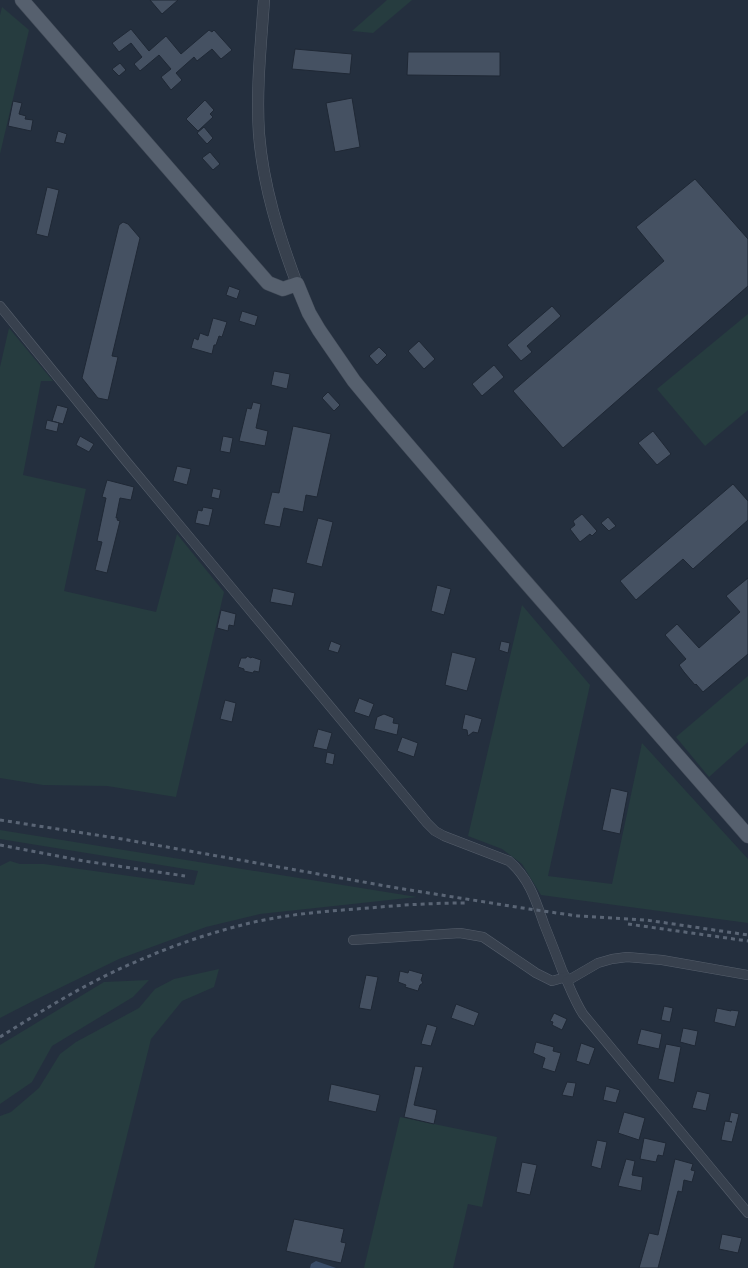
<svg xmlns="http://www.w3.org/2000/svg" width="748" height="1268" viewBox="0 0 748 1268" font-family="'Exo 2',sans-serif">
<rect width="100%" height="100%" fill="#242f3e"/>
<g fill="#263c3f">
<path d="M387,0H412L373,33L352,31Z"/>
<path d="M2,7L29,30L0,154V15Z"/>
<path d="M748,314V410L705,446L657,389Z"/>
<path d="M9,328L53,381H41L23,475L86,489L64,591L156,612L177,534L224,592L176,797L107,786L43,785L0,778V367Z"/>
<path d="M522,605L590,685L548,876L612,884L642,743L748,859V923L541,895L522,864L502,849L468,836Z"/>
<path d="M748,676V742L709,777L676,737Z"/>
<path d="M0,830L417,897L260,914L206,927L119,959L35,1000L0,1018V866L10,861L20,864H44L194,885L198,871L0,839Z"/>
<path d="M219,969L214,987L182,1001L151,1039L94,1268H0V1116L11,1112L39,1088L60,1054L76,1042L139,1008L155,989L174,979Z"/>
<path d="M149,980L133,997L52,1046L32,1082L0,1104V1045L104,982Z"/>
<path d="M400,1117L497,1137L482,1207L468,1204L453,1268H364Z"/>
</g>
<path fill="#394c67" d="M316,1261L336,1268H310L311,1264Z"/>
<g fill="#455162" stroke="#1f2835">
<path d="M150,0H178L162,14Z"/>
<path d="M131,29L149,51L166,36L181,54L209,30L212,32L214,30L232,50L221,59L212,49L197,61L194,57L176,73L182,80L171,90L161,77L171,69L159,55L140,71L134,64L142,57L131,43L119,52L112,43Z"/>
<path d="M295,49L352,54L350,74L292,69Z"/>
<path d="M408,52H500V76L407,75Z"/>
<path d="M120,63L126,70L119,76L112,69Z"/>
<path d="M352,98L360,147L335,152L326,103Z"/>
<path d="M205,100L214,110L210,114L213,117L198,131L186,119Z"/>
<path d="M13,101L22,103L19,114L26,116L25,119L33,120L31,131L8,126Z"/>
<path d="M204,127L213,138L207,144L197,133Z"/>
<path d="M58,131L67,134L64,144L55,142Z"/>
<path d="M210,152L220,164L213,170L202,158Z"/>
<path d="M695,179L748,239V286L563,448L513,391L664,261L636,227Z"/>
<path d="M47,187L59,190L48,237L36,234Z"/>
<path d="M123,222L128,224L140,238L112,356L118,357L108,400L98,398L82,378L119,225Z"/>
<path d="M229,286L240,290L237,299L226,295Z"/>
<path d="M552,306L561,316L527,346L532,352L521,361L507,345Z"/>
<path d="M242,311L258,316L255,326L239,321Z"/>
<path d="M213,318L227,322L222,337L219,336L216,345H214L212,354L191,348L194,338L198,340L200,333L208,336Z"/>
<path d="M419,341L435,359L424,369L408,351Z"/>
<path d="M379,347L387,355L377,365L369,356Z"/>
<path d="M494,365L504,377L482,396L472,384Z"/>
<path d="M274,371L290,374L287,389L271,385Z"/>
<path d="M328,392L340,405L334,411L322,398Z"/>
<path d="M253,402L261,404L256,428L268,431L265,446L239,441L247,408L251,409Z"/>
<path d="M57,405L68,408L63,424L52,421Z"/>
<path d="M47,420L59,423L57,432L45,429Z"/>
<path d="M293,426L331,434L317,497L306,495L303,512L284,508L280,527L264,524L272,492L279,493Z"/>
<path d="M653,431L671,454L657,465L638,443Z"/>
<path d="M80,436L94,444L89,452L76,445Z"/>
<path d="M223,436L233,438L230,453L220,451Z"/>
<path d="M177,466L191,469L187,485L173,481Z"/>
<path d="M107,480L134,487L131,500L120,498L116,518H118L117,520L120,521L107,573L95,570L102,542L97,541L106,498L102,497Z"/>
<path d="M733,484L748,501V520L693,569L683,559L636,600L620,581Z"/>
<path d="M213,488L221,490L219,499L211,497Z"/>
<path d="M203,507L213,509L209,526L195,523L198,510L202,511Z"/>
<path d="M582,514L597,531L592,536L590,534L580,542L570,529L575,525L573,521Z"/>
<path d="M608,517L616,526L609,531L601,523Z"/>
<path d="M318,518L333,522L322,567L306,563Z"/>
<path d="M748,578V654L703,692L696,684L695,685L684,672L679,665L686,659L665,635L677,624L699,648L740,612L726,596Z"/>
<path d="M437,585L451,589L444,615L431,611Z"/>
<path d="M273,588L295,593L292,606L270,602Z"/>
<path d="M221,610L236,614L234,626L229,625L228,631L217,628Z"/>
<path d="M331,641L341,645L338,653L328,650Z"/>
<path d="M501,641L510,643L508,653L499,650Z"/>
<path d="M452,652L476,658L467,691L445,685Z"/>
<path d="M247,656L251,658L252,657L261,660L259,672L254,671L253,673L244,671V669L238,667L241,658H246Z"/>
<path d="M359,698L374,704L369,717L354,712Z"/>
<path d="M225,700L236,703L232,722L220,719Z"/>
<path d="M384,714L394,718L393,723L399,724L397,735L374,729L377,717Z"/>
<path d="M465,714L482,719L478,733L473,732L468,736L467,730L462,729Z"/>
<path d="M318,729L332,733L327,750L313,747Z"/>
<path d="M402,737L418,743L414,757L397,751Z"/>
<path d="M327,752L335,754L333,765L325,763Z"/>
<path d="M611,788L628,792L620,834L602,830Z"/>
<path d="M409,970L423,974L421,980L423,983L420,985L418,991L405,987L406,985L398,982L400,971L408,973Z"/>
<path d="M366,975L378,977L371,1010L359,1008Z"/>
<path d="M456,1004L479,1013L474,1026L451,1018Z"/>
<path d="M664,1006L673,1008L670,1022L661,1020Z"/>
<path d="M717,1008L731,1011V1010L739,1011L735,1027L714,1022Z"/>
<path d="M554,1013L567,1019L562,1030L552,1025L553,1022L550,1021Z"/>
<path d="M427,1024L437,1027L431,1046L421,1044Z"/>
<path d="M683,1028L698,1031L695,1046L680,1042Z"/>
<path d="M641,1029L662,1034L659,1049L637,1044Z"/>
<path d="M536,1042L554,1047L553,1051L561,1053L555,1072L542,1068L545,1058L533,1053Z"/>
<path d="M581,1043L595,1048L589,1065L576,1061Z"/>
<path d="M666,1044L681,1047L674,1083L658,1079Z"/>
<path d="M415,1066L423,1067L414,1105L437,1110L434,1124L404,1117Z"/>
<path d="M567,1082L576,1083L573,1097L562,1095Z"/>
<path d="M331,1084L380,1095L376,1112L328,1101Z"/>
<path d="M606,1086L620,1090L616,1103L603,1100Z"/>
<path d="M697,1091L710,1094L706,1111L692,1108Z"/>
<path d="M624,1112L645,1118L639,1140L618,1133Z"/>
<path d="M731,1112L739,1114L732,1142L721,1140L725,1121L732,1122L729,1121Z"/>
<path d="M644,1138L666,1143L663,1156L658,1155L656,1162L640,1159Z"/>
<path d="M597,1140L607,1142L601,1169L591,1166Z"/>
<path d="M626,1159L635,1161L632,1175L643,1177L641,1191L618,1186Z"/>
<path d="M675,1159L693,1164L691,1170L695,1171L692,1182L684,1180L682,1192L678,1191L658,1268H639L649,1233L658,1235Z"/>
<path d="M522,1162L537,1165L530,1195L516,1192Z"/>
<path d="M294,1219L344,1229L341,1242L346,1243L341,1263L286,1251Z"/>
<path d="M722,1234L742,1238L738,1253L719,1249Z"/>
</g>
<g fill="none" stroke-linecap="round" stroke-linejoin="round">
<g stroke="#565f6c" stroke-width="10">
<g id="minor">
<path d="M0,306L126,461L427,823L435,831L444,836L509,861C529,878 536,901 544,924C550,939 556,954 562,970C569,985 574,1000 583,1014L748,1213"/>
<path d="M353,940L460,933L483,937L536,973L552,981L566,977"/>
<path d="M567,981L598,963L612,959L627,957L662,960L748,975"/>
</g>
</g>
<g stroke="#565f6c" stroke-width="12">
<path id="tertiary" d="M264,0C261,45 256,89 259,134C263,186 279,236 297,284"/>
</g>
<g stroke="#414a57" stroke-width="15">
<path id="primary" d="M22,0L268,283L283,289L297,284L309,313L319,330L354,381L383,416L516,571L748,836"/>
</g>
<use href="#minor" stroke="#38414e" stroke-width="9"/>
<use href="#tertiary" stroke="#38414e" stroke-width="11"/>
<use href="#primary" stroke="#56606e" stroke-width="14"/>
<g stroke="#5a6575" stroke-width="3" stroke-dasharray="4 4" stroke-linecap="butt">
<path d="M0,820L122,839L397,888L529,909L578,916L646,920L748,935"/>
<path d="M0,845L84,861L185,876"/>
<path d="M628,924L748,941"/>
<path d="M0,1037C45,1009 91,980 140,960C174,945 210,933 246,924C286,914 328,911 369,908C401,905 433,903 465,903"/>
</g>
</g>
</svg>
